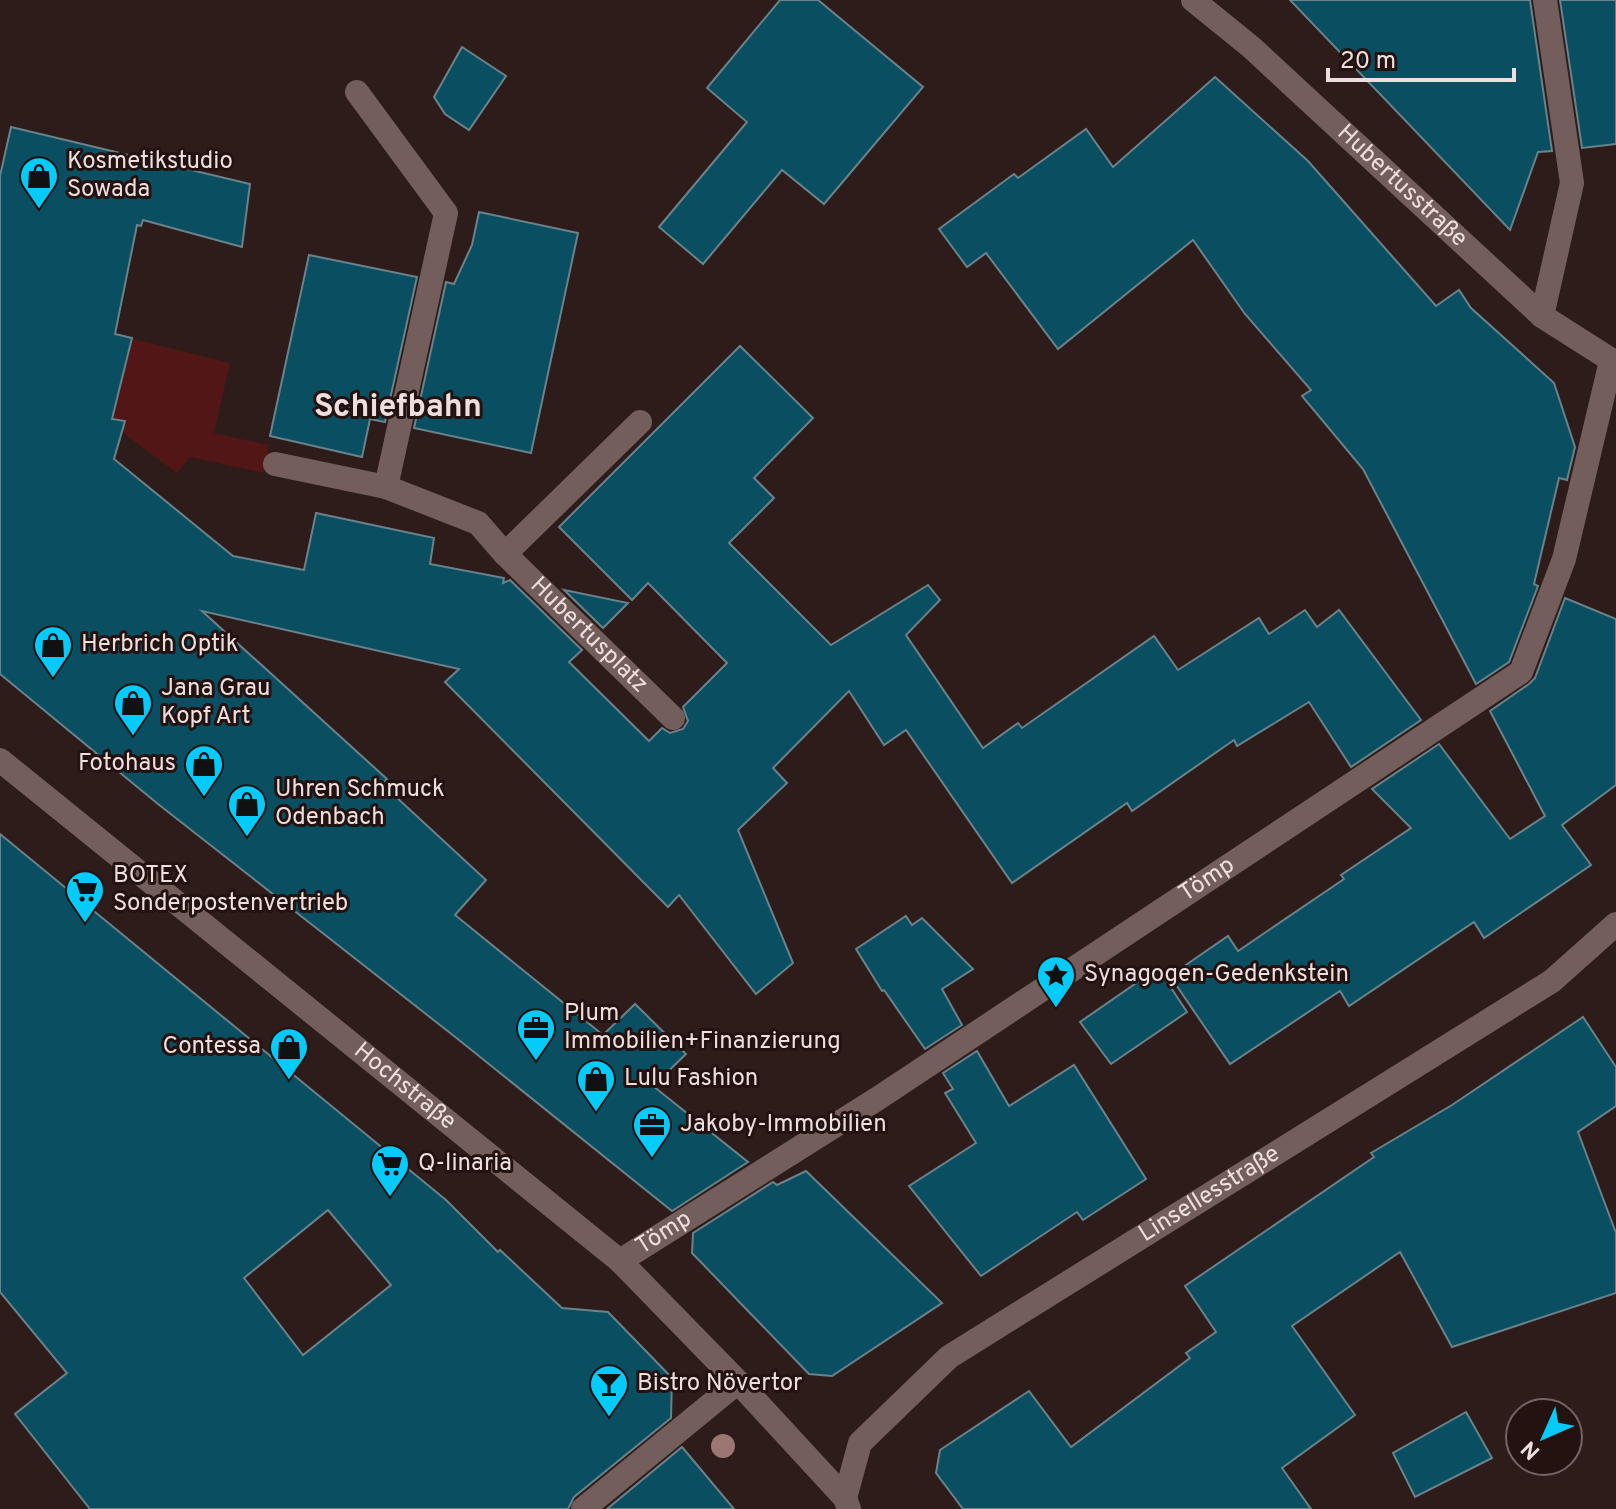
<svg xmlns="http://www.w3.org/2000/svg" width="1616" height="1509" viewBox="0 0 1616 1509" font-family="Overpass,sans-serif">
<rect width="100%" height="100%" fill="#2e1c1a"/>
<path fill="#511615" d="M133,339L230,363L214,433L269,445L264,473L190,457L177,473L122,432L125,420L113,418Z"/>
<g fill="#094e61" stroke="#6a828a" stroke-width="2" fill-rule="evenodd">
<path d="M780,0H818L923,87L824,204L782,170L703,264L659,227L747,122L707,88Z"/>
<path d="M1290,0H1530L1552,151L1538,152L1510,230Z"/>
<path d="M1560,0H1616V144L1582,148Z"/>
<path d="M462,47L506,76L469,130L445,114L434,97Z"/>
<path d="M1215,77L1308,161L1436,306L1459,290L1471,308L1554,383L1575,447L1567,480L1559,478L1534,584L1538,586L1509,662L1476,684L1363,469L1302,396L1311,390L1245,314L1193,240L1058,349L986,253L967,267L939,229L1014,174L1018,178L1086,129L1113,167Z"/>
<path d="M11,127L250,184L242,247L143,220L141,226L137,225L115,334L132,338L112,419L125,421L114,459L233,556L304,570L316,513L434,538L430,564L504,578L503,583L510,580L582,650L569,662L649,741L662,728L670,733L683,729L688,721L683,707L727,663L648,583L632,600L559,527L740,346L813,418L754,478L774,498L729,543L831,645L928,585L940,600L906,635L983,748L1018,723L1022,728L1154,636L1178,670L1259,618L1269,634L1305,610L1317,627L1339,610L1421,720L1351,767L1309,702L1237,746L1234,740L1132,811L1127,803L1012,883L906,730L884,745L849,691L773,768L787,783L738,830L793,963L756,994L679,895L668,907L445,682L459,669L202,611L387,779L382,784L486,880L455,915L603,1035L635,1004L686,1054L653,1086L748,1162L672,1211L454,1036L158,804L0,674V176Z"/>
<path d="M479,212L578,233L531,453L414,428L446,282L454,284L472,245Z"/>
<path d="M309,255L417,277L385,422L370,419L362,457L270,436Z"/>
<path d="M564,590L628,603L603,628Z"/>
<path d="M1565,598L1616,619V785L1562,825L1591,865L1484,938L1474,922L1349,1006L1340,991L1230,1064L1170,976L1228,936L1238,951L1344,879L1341,875L1411,828L1372,789L1439,744L1510,839L1545,816L1490,711L1529,684L1535,678Z"/>
<path d="M0,834L446,1200L498,1252L500,1250L562,1308L608,1312L672,1378L671,1418L574,1497L568,1509H90L15,1414L67,1373L0,1292ZM328,1210L391,1285L303,1355L244,1278Z"/>
<path d="M906,916L912,925L922,918L973,969L942,989L962,1025L925,1049L884,990L882,991L856,949Z"/>
<path d="M1158,968L1187,1012L1111,1064L1080,1022Z"/>
<path d="M1583,1017L1616,1067V1106L1578,1132L1616,1233V1293L1452,1347L1400,1252L1292,1326L1355,1415L1282,1468L1311,1509H963L936,1473L940,1450L1029,1391L1071,1447L1190,1358L1186,1353L1216,1332L1185,1286L1374,1157L1371,1153L1452,1105Z"/>
<path d="M977,1051L1009,1106L1074,1065L1146,1179L1083,1220L1077,1212L981,1276L909,1186L976,1143L945,1093L953,1089L943,1073Z"/>
<path d="M806,1171L942,1303L832,1376L809,1374L692,1253L693,1233L773,1182L777,1185Z"/>
<path d="M1466,1412L1492,1458L1415,1497L1393,1453Z"/>
<path d="M682,1447L734,1509H607Z"/>
</g>
<g fill="none" stroke-linecap="round" stroke-linejoin="round">
<g stroke="#745e5b" stroke-width="24">
<path id="s1" d="M1193,0L1251,47L1542,316L1616,363"/>
<path d="M357,92L446,213L386,487"/>
<path d="M1542,316L1572,183L1545,0"/>
<path id="s2" d="M275,464L386,487L478,523L505,554L673,718"/>
<path d="M505,554L640,422"/>
<path id="s3" d="M0,760L620,1261L738,1382L845,1498L849,1509"/>
<path id="s4" d="M620,1261L877,1099L1521,672L1564,559L1611,361"/>
<path id="s5" d="M845,1498L860,1443L949,1357L1552,981L1616,924"/>
<path d="M583,1509L738,1382"/>
</g>
</g>
<circle fill="#9b7774" cx="723" cy="1446" r="12"/>
<defs>
<g id="shop-pin" transform="scale(2)"><path d="M0 17L-7.5 6A9.5 9.5 0 1 1 7.5 6Z" fill="#04cbf9" stroke="#241211"/><path d="M-5-2.5h2.3a2.7 3.5 0 0 1 5.4 0H5L5.5 6h-11ZM-1.5-2.5h3a1.5 2.3 0 0 0-3 0Z" fill="#111"/></g>
<g id="supermarket-pin" transform="scale(2)"><path d="M0 17L-7.5 6A9.5 9.5 0 1 1 7.5 6Z" fill="#04cbf9" stroke="#241211"/><path d="M-6-5.5h2.5l.6 2H6L4.5 2H-2.5L-4.4-4H-6ZM-1.5 3.2a1.3 1.3 0 1 0 .1 0ZM3 3.2a1.3 1.3 0 1 0 .1 0Z" fill="#111"/></g>
<g id="sight-pin" transform="scale(2)"><path d="M0 17L-7.5 6A9.5 9.5 0 1 1 7.5 6Z" fill="#04cbf9" stroke="#241211"/><path d="M0-6L1.8-2.2L6-1.7L2.9 1.2L3.7 5.4L0 3.3L-3.7 5.4L-2.9 1.2L-6-1.7L-1.8-2.2Z" fill="#111"/></g>
<g id="office-pin" transform="scale(2)"><path d="M0 17L-7.5 6A9.5 9.5 0 1 1 7.5 6Z" fill="#04cbf9" stroke="#241211"/><path d="M-6-3h4V-5.5h4V-3h4V5H-6ZM-1-4.5V-3h2v-1.5ZM-6 0V1H6V0Z" fill="#111"/></g>
<g id="bar-pin" transform="scale(2)"><path d="M0 17L-7.5 6A9.5 9.5 0 1 1 7.5 6Z" fill="#04cbf9" stroke="#241211"/><path d="M-6-5H6L.8 .8V4.5H3.5V6h-7V4.5H-.8V.8Z" fill="#111"/></g>
</defs>
<g fill-rule="evenodd">
<use href="#shop-pin" x="39" y="176"/>
<use href="#shop-pin" x="53" y="645"/>
<use href="#shop-pin" x="133" y="703"/>
<use href="#shop-pin" x="204" y="764"/>
<use href="#shop-pin" x="247" y="804"/>
<use href="#supermarket-pin" x="85" y="890"/>
<use href="#sight-pin" x="1056" y="975"/>
<use href="#office-pin" x="536" y="1028"/>
<use href="#shop-pin" x="289" y="1047"/>
<use href="#shop-pin" x="596" y="1079"/>
<use href="#office-pin" x="652" y="1125"/>
<use href="#supermarket-pin" x="390" y="1164"/>
<use href="#bar-pin" x="609" y="1384"/>
</g>
<g text-anchor="middle" dominant-baseline="central" stroke-width="6" stroke-linejoin="round" paint-order="stroke">
<g font-size="24" fill="#eddfde" stroke="#241211" text-anchor="start">
<text x="67" y="162">Kosmetikstudio<tspan x="67" dy="28">Sowada</tspan></text>
<text x="81" y="645">Herbrich Optik</text>
<text x="161" y="689">Jana Grau<tspan x="161" dy="28">Kopf Art</tspan></text>
<text x="176" y="764" text-anchor="end">Fotohaus</text>
<text x="275" y="790">Uhren Schmuck<tspan x="275" dy="28">Odenbach</tspan></text>
<text x="113" y="876">BOTEX<tspan x="113" dy="28">Sonderpostenvertrieb</tspan></text>
<text x="1084" y="975">Synagogen-Gedenkstein</text>
<text x="564" y="1014">Plum<tspan x="564" dy="28">Immobilien+Finanzierung</tspan></text>
<text x="261" y="1047" text-anchor="end">Contessa</text>
<text x="624" y="1079">Lulu Fashion</text>
<text x="680" y="1125">Jakoby-Immobilien</text>
<text x="418" y="1164">Q-linaria</text>
<text x="637" y="1384">Bistro Növertor</text>
</g>
<g font-size="24" fill="#eddfde" stroke="#241211">
<text stroke="none"><textPath href="#s1" startOffset="280">Hubertusstraße</textPath></text>
<text stroke="none"><textPath href="#s2" startOffset="370">Hubertusplatz</textPath></text>
<text stroke="none"><textPath href="#s4" startOffset="700">Tömp</textPath></text>
<text stroke="none"><textPath href="#s3" startOffset="520">Hochstraße</textPath></text>
<text stroke="none"><textPath href="#s5" startOffset="488">Linsellesstraße</textPath></text>
<text stroke="none"><textPath href="#s4" startOffset="52">Tömp</textPath></text>
</g>
<g font-size="32" font-weight="bold" fill="#eddfde" stroke="#241211">
<text x="398" y="408">Schiefbahn</text>
</g>
</g>
<g transform="translate(1544 1437) rotate(225)"><circle r="38" fill="#241211" stroke="#746463" stroke-width="2"/>
<path d="M0-6L14 30L0 20L-14 30Z" fill="#04cbf9"/>
<text y="-12" font-size="22" font-weight="bold" text-anchor="middle" fill="#eddfde">N</text>
</g>
<path d="M1328 68v12h186v-12" fill="none" stroke="#eddfde" stroke-width="4"/>
<text x="1340" y="68" font-size="24" fill="#eddfde" stroke="#241211" stroke-width="6" paint-order="stroke">20 m</text>
</svg>
